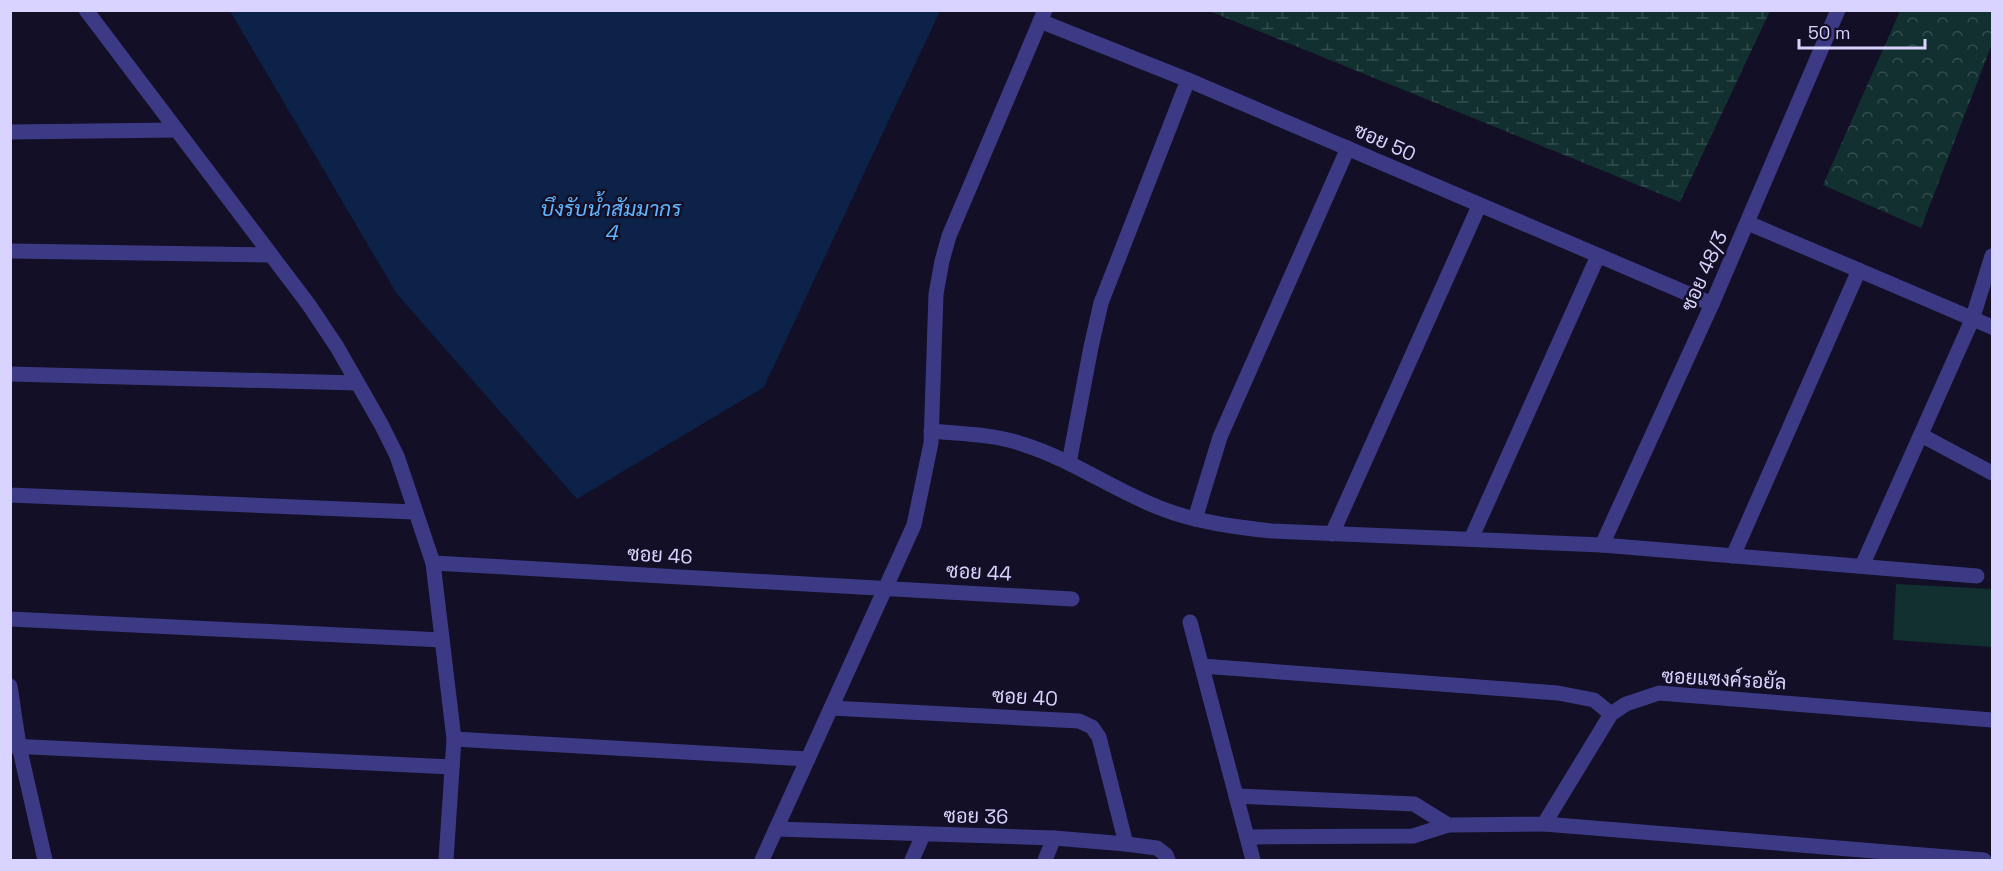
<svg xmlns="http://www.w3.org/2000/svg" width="2003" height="871" viewBox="0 0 2003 871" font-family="'Space Grotesk',Sarabun,sans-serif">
<defs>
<pattern id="forest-crowns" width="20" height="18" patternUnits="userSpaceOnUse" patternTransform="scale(1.5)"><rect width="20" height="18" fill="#12302f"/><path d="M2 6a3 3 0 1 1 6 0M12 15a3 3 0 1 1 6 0" fill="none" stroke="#344d4e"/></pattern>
<pattern id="wetland-marsh" width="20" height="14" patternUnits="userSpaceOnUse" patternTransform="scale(1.5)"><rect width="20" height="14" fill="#12302f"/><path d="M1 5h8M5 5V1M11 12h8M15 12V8" fill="none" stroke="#344d4e"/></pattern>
</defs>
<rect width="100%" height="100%" fill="#130f26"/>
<path fill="#12302f" d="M1896,584L1992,589V647L1893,640Z"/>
<path fill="url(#forest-crowns)" d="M1900,11H1992V44L1921,228L1823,185Z"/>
<path fill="url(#wetland-marsh)" d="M1209,11H1770L1680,202Z"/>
<path fill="#0c2248" d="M230,11H940L764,387L577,499L397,294Z"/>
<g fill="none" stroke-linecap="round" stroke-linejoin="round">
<g stroke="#3d3a85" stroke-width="15">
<path d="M86,10L309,305L337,347L381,424L397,456L433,563L454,739L446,860"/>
<path d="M1040,21L1188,80L1712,304"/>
<path d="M10,132L175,130"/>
<path d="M1748,223L1992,327"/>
<path d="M10,251L271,255"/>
<path d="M10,374L357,383"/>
<path d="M931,431C961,434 993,434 1022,444C1071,459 1113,490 1160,508C1195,522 1235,527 1272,531L1602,545L1977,576"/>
<path d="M1921,435L1992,473"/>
<path d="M1069,463L1091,347L1101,303L1188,80"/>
<path d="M10,495L414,512"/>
<path d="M1195,519L1220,437L1348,148"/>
<path d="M1332,534L1479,206"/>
<path d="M1471,539L1598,256"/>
<path d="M1602,545L1712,304L1838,10"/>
<path d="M1733,556L1859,270"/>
<path d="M433,563L1072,599"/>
<path d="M1862,566L1972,320L1992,256"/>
<path d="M10,619L442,640"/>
<path d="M1190,622L1253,860"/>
<path d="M1202,666L1558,693L1594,700L1611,714"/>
<path d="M10,686L19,746L45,860"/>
<path d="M831,708L1079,721L1092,727L1099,737L1126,844"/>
<path d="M454,739L808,759"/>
<path d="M10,746L452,767"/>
<path d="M1236,796L1414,804L1448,825"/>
<path d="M1544,824L1984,860"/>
<path d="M776,829L1054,838L1126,844L1157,848L1166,855L1168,860"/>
<path d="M1247,837L1413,836L1448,825L1544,824L1611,714L1626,704L1659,693L1992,720"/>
<path d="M762,860L914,525L931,443L936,294L942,261L949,236L1045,10"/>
<path d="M912,860L923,835"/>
<path d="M1045,860L1054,838"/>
</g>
</g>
<g text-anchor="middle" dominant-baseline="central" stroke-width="5" stroke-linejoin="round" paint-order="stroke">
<g font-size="20" fill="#d9d4ff" stroke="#130f26">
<text transform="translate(1385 142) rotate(24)">ซอย 50</text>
<text transform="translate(1704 271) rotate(-66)">ซอย 48/3</text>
<text transform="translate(660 555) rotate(3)">ซอย 46</text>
<text transform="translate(979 572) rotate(3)">ซอย 44</text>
<text transform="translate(1724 679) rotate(3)">ซอยแซงค์รอยัล</text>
<text transform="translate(1025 697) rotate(3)">ซอย 40</text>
<text transform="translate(976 816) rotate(1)">ซอย 36</text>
</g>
<g font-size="21" font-style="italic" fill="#62b6ff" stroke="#130f26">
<text x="611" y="208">บึงรับน้ำสัมมากร<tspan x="611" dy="24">4</tspan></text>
</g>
</g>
<rect width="2003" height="871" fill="none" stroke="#d9d4ff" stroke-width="24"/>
<path d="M1799 39v9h126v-9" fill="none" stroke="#d9d4ff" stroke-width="3"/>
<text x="1808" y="39" font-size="18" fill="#d9d4ff" stroke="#130f26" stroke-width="4.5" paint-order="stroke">50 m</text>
</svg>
